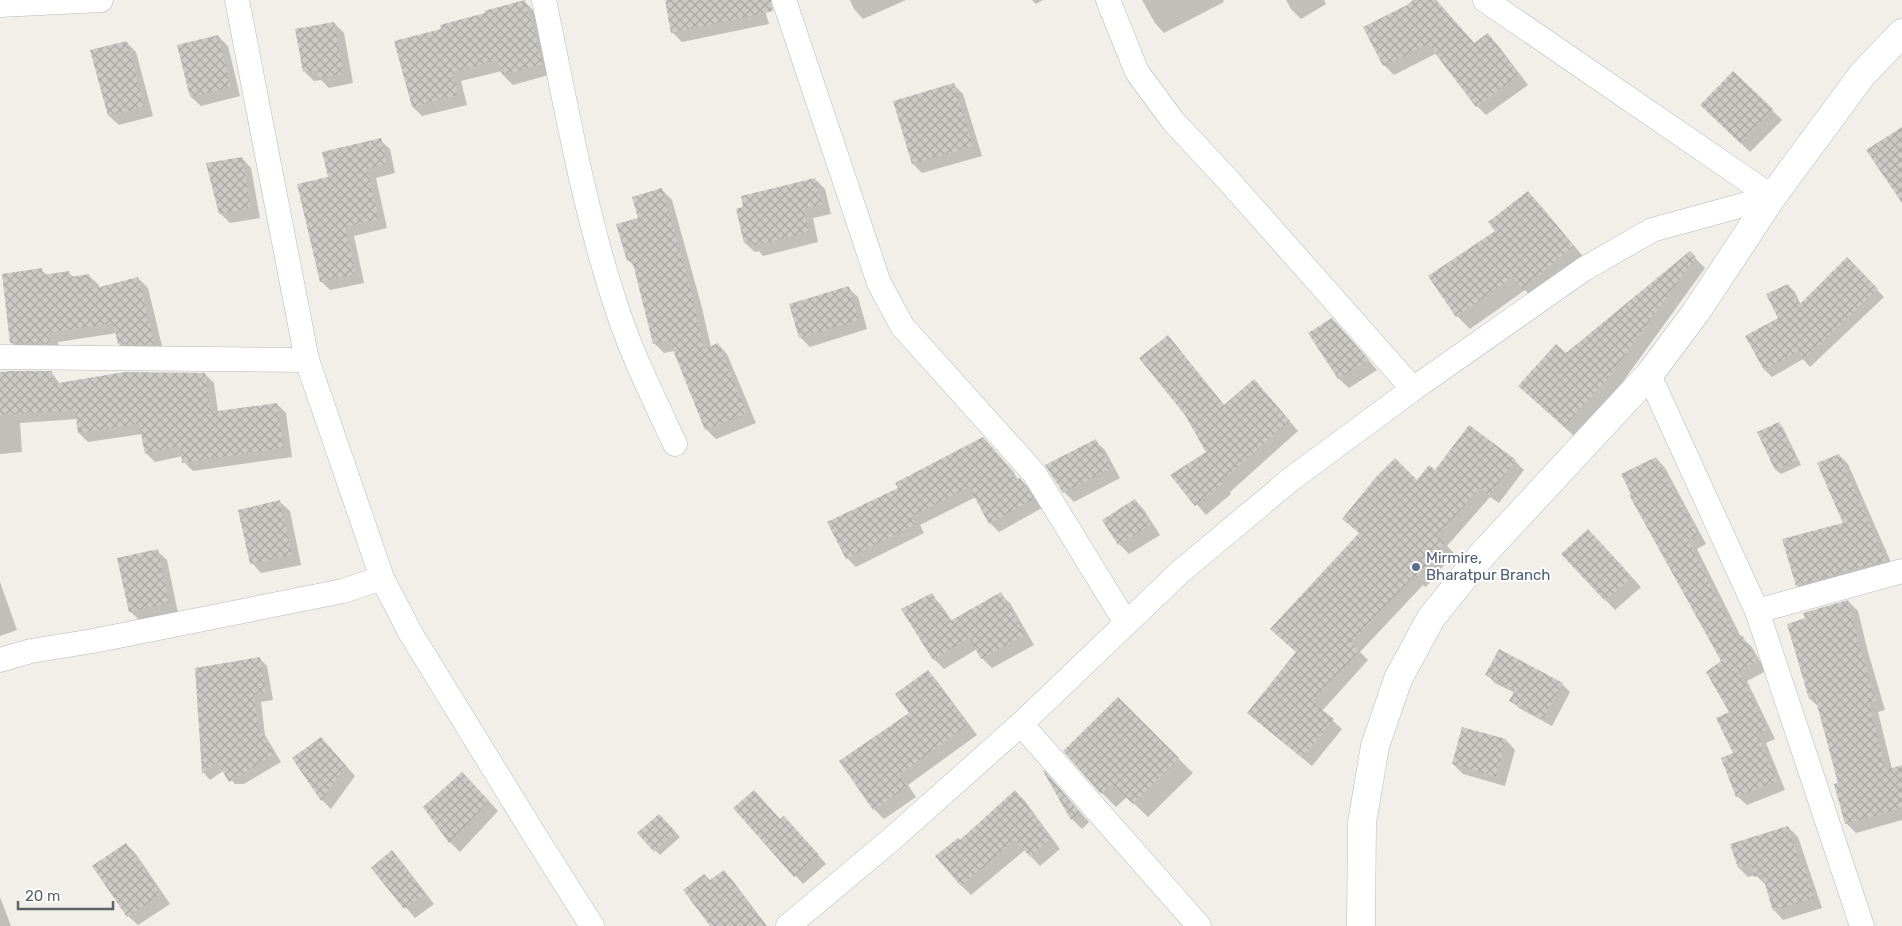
<svg xmlns="http://www.w3.org/2000/svg" width="1902" height="926" viewBox="0 0 1902 926" font-family="Rubik,sans-serif">
<defs>
<pattern id="building-cross-hatch" width="8" height="8" patternUnits="userSpaceOnUse" patternTransform="scale(1.25)"><rect width="8" height="8" fill="#cccac5"/><path d="M0 0l8 8M0 8l8-8" fill="none" stroke="#a9a8a4"/></pattern>
</defs>
<rect width="100%" height="100%" fill="#f1efe8"/>
<g fill="#0003">
<path d="M666,0H762L769,24L682,42L672,32Z"/>
<path d="M850,0H906L863,19L854,9Z"/>
<path d="M1032,0H1043L1036,4Z"/>
<path d="M1142,0H1223L1224,2L1164,33L1155,23Z"/>
<path d="M1286,0H1324L1326,4L1301,19L1291,9Z"/>
<path d="M1413,0H1436L1475,44L1488,35L1497,44L1528,85L1486,115L1477,106L1437,53L1394,75L1384,65L1404,8Z"/>
<path d="M524,1L534,11L552,74L513,85L503,75L502,71L461,81L467,105L422,116L413,107L443,30Z"/>
<path d="M334,23L344,33L353,83L329,88L321,80L314,81L305,72Z"/>
<path d="M218,36L228,46L240,96L201,106L191,97L178,46Z"/>
<path d="M126,42L136,52L153,116L119,125L109,116Z"/>
<path d="M1734,73L1782,120L1750,152L1702,105Z"/>
<path d="M953,84L963,94L982,156L922,173L913,164Z"/>
<path d="M380,140L390,149L395,173L376,178L387,228L354,236L364,283L330,290L321,281L330,178Z"/>
<path d="M242,158L251,168L260,218L230,223L220,213Z"/>
<path d="M815,179L825,189L831,214L813,218L818,242L763,256L759,251L755,252L745,243L737,210Z"/>
<path d="M662,190L672,200L701,304L711,347L718,344L727,354L756,423L716,439L706,429L674,351L664,353L654,343L636,268L628,260L639,219Z"/>
<path d="M1528,192L1540,205L1586,260L1536,301L1525,290L1470,329L1457,316L1497,231Z"/>
<path d="M1690,253L1705,268L1619,387L1574,436L1530,395L1566,354Z"/>
<path d="M1847,259L1884,297L1810,367L1803,359L1772,377L1765,370L1746,337L1779,318L1788,285L1795,292L1801,305Z"/>
<path d="M41,270L47,275L68,272L74,278L89,276L99,285V288L138,278L148,288L164,354H129L119,344L117,333L58,342L59,353H21L12,343Z"/>
<path d="M848,288L858,297L867,329L810,347L800,337Z"/>
<path d="M1341,329L1377,370L1349,388L1339,379L1310,333Z"/>
<path d="M1168,337L1225,406L1263,391L1298,431L1230,492L1231,494L1206,515L1172,476L1207,452Z"/>
<path d="M51,372L60,384L205,374L214,383L218,412L277,404L286,413L292,457L193,471L184,462L183,456L155,462L146,453L142,434L88,442L79,433L77,419L20,423L22,452L0,454V373Z"/>
<path d="M1779,423L1783,428L1801,465L1781,474L1776,470L1759,433Z"/>
<path d="M1095,441L1105,450L1120,478L1074,502L1064,492Z"/>
<path d="M992,448L1013,471L1018,480L1020,479L1029,488L1042,508L999,532L990,523L976,497L920,525L924,533L856,567L847,558Z"/>
<path d="M1839,455L1848,464L1893,567L1806,594L1797,585L1845,524Z"/>
<path d="M1656,458L1665,468L1706,544L1697,549L1741,637L1751,646L1766,671L1747,681L1775,739L1766,743L1785,790L1747,805L1737,796L1730,712L1722,662Z"/>
<path d="M1515,461L1524,470L1499,503L1490,497L1447,546L1454,553L1426,587L1423,585L1360,652L1368,660L1322,711L1342,729L1312,766L1249,713L1297,653L1271,629L1417,482L1436,472Z"/>
<path d="M1135,500L1144,510L1160,535L1129,554L1119,544L1104,521Z"/>
<path d="M280,502L290,511L301,565L261,573L252,563Z"/>
<path d="M1598,540L1641,587L1615,610L1563,554Z"/>
<path d="M157,551L167,560L178,613L140,621L130,611Z"/>
<path d="M0,582L17,630L0,636Z"/>
<path d="M1000,594L1010,603L1034,645L992,668L982,658L977,649L944,669L934,659L931,595L941,605L952,621Z"/>
<path d="M1848,601L1858,611L1868,652L1885,710L1878,712L1892,769L1902,766V820L1856,833L1846,823L1840,783L1820,708L1810,699Z"/>
<path d="M259,658L267,666L273,700L261,702L265,735L281,762L244,784H235L223,771L210,780L203,772L196,670Z"/>
<path d="M928,671L937,681L977,735L908,785L916,797L884,819L874,809Z"/>
<path d="M1487,675L1562,684L1570,692L1552,726L1519,708L1511,700L1515,693L1495,683Z"/>
<path d="M1118,699L1193,773L1148,817L1127,797L1116,807L1102,793Z"/>
<path d="M1506,740L1515,750L1505,786L1463,774L1453,764Z"/>
<path d="M330,748L355,776L331,809L322,800L294,758Z"/>
<path d="M1049,777L1089,822L1082,829L1072,819Z"/>
<path d="M472,783L498,811L460,852L450,842L424,807Z"/>
<path d="M1015,791L1025,801L1060,849L1040,866L1025,850L971,895L961,885L960,842Z"/>
<path d="M735,808L781,821L784,817L826,864L803,884Z"/>
<path d="M659,815L680,837L660,855L639,833Z"/>
<path d="M1788,827L1798,837L1822,908L1783,920L1774,910L1766,885L1755,875L1748,877L1739,868Z"/>
<path d="M126,844L136,854L170,904L138,925L128,916Z"/>
<path d="M391,852L401,861L434,904L415,918L373,869Z"/>
<path d="M724,872L733,881L767,926H712Z"/>
<path d="M0,897L11,926H0Z"/>
</g>
<g fill="url(#building-cross-hatch)">
<path d="M525,0L543,64L502,75L498,60L452,72L458,95L412,107L394,41L441,29L440,25L485,13L484,11Z"/>
<path d="M665,0H771L773,11L671,33Z"/>
<path d="M1417,0H1436L1474,43L1488,33L1519,75L1476,107L1428,44L1383,66L1363,27Z"/>
<path d="M334,22L344,73L318,79L317,70L303,72L295,29Z"/>
<path d="M218,35L231,87L190,97L177,45Z"/>
<path d="M127,41L144,107L108,116L90,50Z"/>
<path d="M1733,71L1773,109L1740,143L1700,105Z"/>
<path d="M954,83L973,146L912,164L893,101Z"/>
<path d="M1902,127V203L1866,150Z"/>
<path d="M381,138L387,164L367,169L379,219L345,227L356,274L320,282L297,184L328,177L322,152Z"/>
<path d="M242,157L251,208L219,214L206,163Z"/>
<path d="M815,178L822,204L804,209L809,232L752,246L751,241L744,243L736,209L743,207L741,196Z"/>
<path d="M662,188L692,294L704,349L718,343L747,413L705,430L669,340L653,344L632,260L627,261L616,224L638,218L632,197Z"/>
<path d="M1528,191L1574,246L1522,289L1513,277L1456,317L1428,276L1495,231L1488,222Z"/>
<path d="M1690,251L1696,257L1609,377L1564,427L1518,386L1556,344L1566,353Z"/>
<path d="M1847,257L1878,289L1803,360L1799,351L1764,370L1745,336L1778,318L1766,294L1788,284L1799,305Z"/>
<path d="M42,268L43,275L69,271L70,277L89,274L92,289L138,277L155,345L118,344L113,323L49,333L50,344L10,343L2,274Z"/>
<path d="M849,286L859,320L799,338L789,304Z"/>
<path d="M1332,318L1369,360L1338,379L1308,333Z"/>
<path d="M1168,335L1224,405L1254,379L1290,421L1221,481L1223,483L1195,506L1170,475L1206,452L1185,415L1139,358Z"/>
<path d="M10,371H52V384L125,372L205,373L211,412L277,403L284,448L182,463L180,446L145,454L139,424L78,433L75,410L0,415V372Z"/>
<path d="M1779,422L1797,460L1775,470L1757,432Z"/>
<path d="M1469,425L1516,460L1489,495L1480,488L1437,536L1445,543L1416,579L1413,577L1351,643L1360,650L1312,702L1334,719L1302,758L1247,713L1296,652L1270,629L1359,533L1342,519L1376,477L1395,458L1417,480L1429,465L1435,470Z"/>
<path d="M983,437L1004,461L1015,480L1020,478L1034,499L989,524L969,487L912,516L916,524L846,559L827,522L898,488L895,483Z"/>
<path d="M1096,439L1111,468L1063,493L1045,465Z"/>
<path d="M1839,454L1886,561L1841,572L1842,573L1796,586L1782,539L1843,523L1817,463Z"/>
<path d="M1656,457L1698,535L1688,540L1737,637L1742,635L1757,661L1739,672L1767,729L1758,734L1777,781L1736,797L1721,758L1733,753L1716,718L1729,712L1706,672L1721,661L1629,495L1631,494L1621,474Z"/>
<path d="M1135,499L1151,525L1118,545L1102,520Z"/>
<path d="M280,500L292,555L250,564L238,510Z"/>
<path d="M1588,529L1632,577L1605,601L1561,554Z"/>
<path d="M158,549L169,603L129,612L117,558Z"/>
<path d="M1001,592L1025,635L981,659L969,638L933,660L901,609L932,593L950,621Z"/>
<path d="M1848,600L1858,641L1876,701L1869,703L1886,770L1902,765V808L1845,824L1834,784L1838,783L1815,697L1809,699L1787,624L1805,618L1803,613Z"/>
<path d="M1499,649L1563,683L1543,719L1509,701L1515,690L1485,675Z"/>
<path d="M260,657L266,693L254,695L258,727L274,754L229,782L217,762L202,773L195,668Z"/>
<path d="M928,670L968,725L899,775L907,787L873,810L839,761L909,713L895,694Z"/>
<path d="M1118,697L1179,758L1133,804L1112,784L1101,794L1063,751Z"/>
<path d="M1462,727L1506,739L1496,777L1452,764Z"/>
<path d="M321,737L346,766L321,801L292,758Z"/>
<path d="M1044,770L1080,812L1071,820L1043,771Z"/>
<path d="M462,772L489,801L449,843L423,807Z"/>
<path d="M754,790L780,819L784,816L819,855L794,877L733,808Z"/>
<path d="M1015,790L1051,838L1030,857L1015,840L961,886L935,856L958,838L960,840Z"/>
<path d="M659,814L676,832L654,852L637,833Z"/>
<path d="M1788,826L1801,867L1804,866L1814,898L1773,911L1762,874L1754,877L1751,864L1738,868L1730,844Z"/>
<path d="M126,843L161,894L127,917L92,866Z"/>
<path d="M392,850L425,894L404,909L371,868Z"/>
<path d="M724,870L766,926H710L683,890L704,874L710,880Z"/>
</g>
<g fill="none" stroke-linecap="round" stroke-linejoin="round">
<g stroke="#b5b8bc" stroke-width="25">
<g id="minor">
<path d="M237,0L307,360L382,578L411,634L532,831L592,926"/>
<path d="M544,0C566,105 584,212 619,315C634,359 655,401 675,444"/>
<path d="M784,0L879,283L902,326L1034,473L1126,623"/>
<path d="M1108,0L1137,72L1173,121L1228,180L1413,389"/>
<path d="M1485,0L1772,197"/>
<path d="M0,5L101,0"/>
<path d="M0,357L307,360"/>
<path d="M1649,375L1757,611L1902,571"/>
<path d="M1757,611L1862,926"/>
<path d="M0,660L31,651L93,641L343,591L382,578"/>
<path d="M1021,724L1199,926"/>
<path d="M788,926L893,838L1021,724L1180,572L1290,480L1413,389L1584,269L1652,230L1772,197"/>
</g>
</g>
<g stroke="#b6babf" stroke-width="29">
<path id="secondary" d="M1361,926L1362,823L1375,746L1398,679L1431,618L1481,556L1649,375L1696,312L1772,197L1862,75L1902,33"/>
</g>
<use href="#minor" stroke="#fff" stroke-width="24"/>
<use href="#secondary" stroke="#fff" stroke-width="28"/>
</g>
<circle fill="#5c6f8a" stroke="#fff" stroke-width="2" cx="1416" cy="567" r="5"/>
<g text-anchor="middle" dominant-baseline="central" stroke-width="4" stroke-linejoin="round" paint-order="stroke">
<g font-size="15" fill="#4e5e75" stroke="#fff" text-anchor="start">
<text x="1426" y="558">Mirmire,<tspan x="1426" dy="17">Bharatpur Branch</tspan></text>
</g>
</g>
<path d="M18 901v8h95v-8" fill="none" stroke="#5f6368" stroke-width="2.5"/>
<text x="25" y="901" font-size="15" fill="#5f6368" stroke="#ffffff" stroke-width="4" paint-order="stroke">20 m</text>
</svg>
